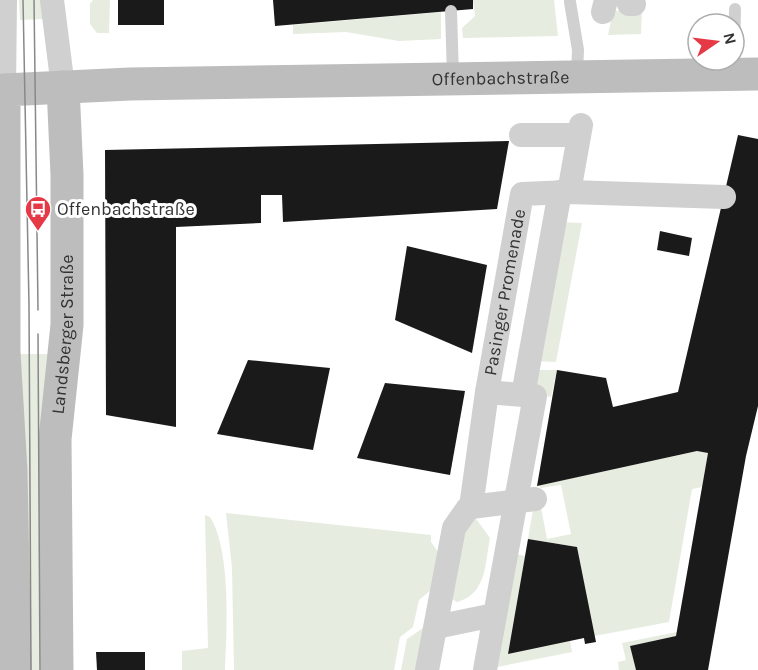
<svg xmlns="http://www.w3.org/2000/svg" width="758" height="670" viewBox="0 0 758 670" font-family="Karla,sans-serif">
<rect width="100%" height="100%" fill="#fff"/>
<g fill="#e6ecdf">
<path d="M19,0H43V19L20,20Z"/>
<path d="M110,0L109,33H97L90,24V4L93,0Z"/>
<path d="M473,0H554L558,36L463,38L462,28L475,16Z"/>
<path d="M642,9L641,34L608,35L613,11Z"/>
<path d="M441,12V39L399,41L346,32L293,34V25Z"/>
<path d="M557,222L582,223L556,362L532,361Z"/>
<path d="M13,354H54L48,670H24Z"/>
<path d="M535,370H557L551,397L532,393Z"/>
<path d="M698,451L708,453L702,487L692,489L669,622L594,636L577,547L528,539L534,504L540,502L547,539L571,534L561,485L540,488V485Z"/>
<path d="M226,513L431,535V542L438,552L431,590L419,600L413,627L400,637L394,670H234L232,568Z"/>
<path d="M205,515L210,517C231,550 227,630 225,670H182V651L208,648Z"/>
<path d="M474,516L490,538C485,563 487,594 457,602L452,599L467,518Z"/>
<path d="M516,554L525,556L508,654L570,640L572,652L497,667Z"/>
<path d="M423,628L420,670H401L407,639Z"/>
<path d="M677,632L676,636L630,646L636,670H619L618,662L626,660L622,643Z"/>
</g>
<g fill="#1a1a1a">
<rect x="118" y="0" width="46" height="25"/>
<path d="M273,0H473V9L275,26Z"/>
<path d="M738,135L758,139V406L746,456L708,670H636L630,646L676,636L708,453L697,451L537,486L557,370L606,378L613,407L678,392Z"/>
<path d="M509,141L497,209L283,222L282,195H261V223L176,227V427L106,415L105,150Z"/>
<path d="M660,231L692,238L689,256L657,250Z"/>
<path d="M407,246L487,265L472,353L395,320Z"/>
<path d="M248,360L330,368L313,450L217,434Z"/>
<path d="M385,383L465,391L450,475L357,458Z"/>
<path d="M528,539L577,547L596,642L585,644L584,638L508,654Z"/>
<path d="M96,652H145V670H97Z"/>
</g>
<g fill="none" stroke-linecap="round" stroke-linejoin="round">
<g stroke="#d0d0d0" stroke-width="12">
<path d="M570,2L578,50L577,75"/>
<path d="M451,11L453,77"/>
<path d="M734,60L735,9"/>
</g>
<g stroke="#d0d0d0" stroke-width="24">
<path d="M52,0L63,87"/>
<path d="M628,0L629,4H634"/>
<path d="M603,12L606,0"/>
<path d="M0,90H4L5,0"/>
<path d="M521,135H579"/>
<path d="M569,192L581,125"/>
<path d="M523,395L560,192"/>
<path d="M471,507L535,499"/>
<path d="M436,627L494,615"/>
<path d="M427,670L454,528L468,508L471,507L487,392"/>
<path id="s1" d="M485,670L535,396L487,392L522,194L569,192L724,197"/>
</g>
<g stroke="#bdbdbd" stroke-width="33">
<path id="s2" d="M15,670L11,471L4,352V90L130,84L758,74"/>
<path id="s3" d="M57,670L55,439L67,325V175L63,87"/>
</g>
<g stroke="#888" stroke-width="1.5">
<path d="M23,0L29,305L31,670"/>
<path d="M34,0L38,310"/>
<path d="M38,334L40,670"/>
</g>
</g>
<defs>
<g id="bus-pin" transform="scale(1.35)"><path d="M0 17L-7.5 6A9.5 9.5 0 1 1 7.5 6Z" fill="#e63946" stroke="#fff"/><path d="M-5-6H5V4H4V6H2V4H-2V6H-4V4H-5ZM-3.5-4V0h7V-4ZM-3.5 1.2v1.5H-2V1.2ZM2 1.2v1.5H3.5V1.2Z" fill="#fff"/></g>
</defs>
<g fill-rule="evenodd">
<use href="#bus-pin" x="38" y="209"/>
</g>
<g text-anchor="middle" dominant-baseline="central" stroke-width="6" stroke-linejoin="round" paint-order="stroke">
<g font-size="18" fill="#333" stroke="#fff">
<text stroke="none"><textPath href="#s2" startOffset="1077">Offenbachstraße</textPath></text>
<text stroke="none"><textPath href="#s1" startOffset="428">Pasinger Promenade</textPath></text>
<text stroke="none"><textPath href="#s3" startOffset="336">Landsberger Straße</textPath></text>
</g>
<g font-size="18" fill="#333" stroke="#fff" text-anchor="start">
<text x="57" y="209">Offenbachstraße</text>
</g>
</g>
<g transform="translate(716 42) rotate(76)"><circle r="28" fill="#ffffff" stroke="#adadad" stroke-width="1.5"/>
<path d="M0-4.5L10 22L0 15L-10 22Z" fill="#e63946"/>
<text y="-9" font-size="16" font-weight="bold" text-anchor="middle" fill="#333333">N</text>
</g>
</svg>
